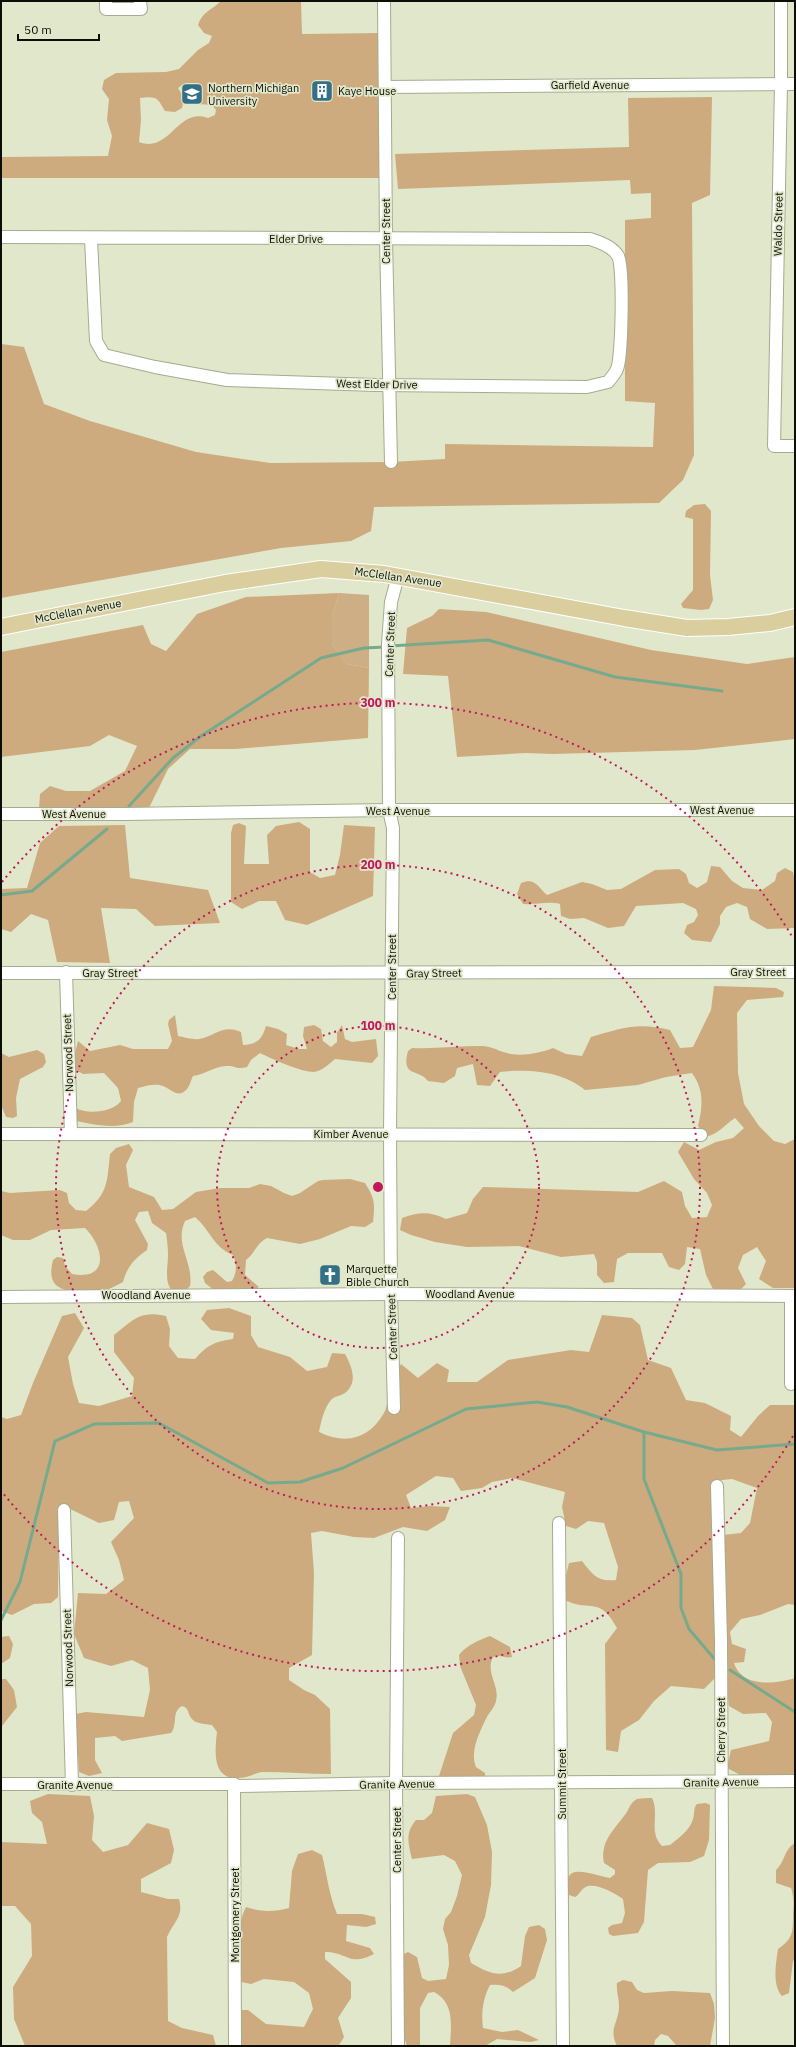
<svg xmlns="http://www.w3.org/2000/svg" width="796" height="2047" viewBox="0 0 796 2047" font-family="'IBM Plex Sans',sans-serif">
<rect width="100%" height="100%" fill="#e1e7ca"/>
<path fill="#ceae84" d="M339,593L369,595V668L347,664L332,644V617Z"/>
<g fill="#cdab7f" fill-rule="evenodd">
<path d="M221,1H301L302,34L382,33L380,178H1V157L108,156L112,136L107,120L109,99L102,89L104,80L116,73L166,72L179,69L198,50L209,43L212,36L204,33L198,25C202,12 212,10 221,1ZM182,85H188C194,91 192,98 198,104L212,105L216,110L215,115L208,118C177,107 170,154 139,142L141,120L140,98C158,96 157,98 165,111L175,112L182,108L184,98L178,88Z"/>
<path d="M712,97L710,195L692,203L694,455L683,480L659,503L374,507L371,531L351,541L281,548L1,598V344L24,347L44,404L90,421L196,452L270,463L391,462L445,459V444L653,447L655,403L625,401V220L651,218V193L631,194L630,180L398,189L395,154L629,147L628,98Z"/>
<path d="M705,504L711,511L710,575L713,600L709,609L701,610L683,608L681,604L693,590V519L685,517L686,511L694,505Z"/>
<path d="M339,593L332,617V644L347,664L369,668L368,738L235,749H190L168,769L147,812L39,809L40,794L50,786L66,791H90L125,771L137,746L109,735L90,746L1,757V652L143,625L151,644L166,651L197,614L246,597Z"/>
<path d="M439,609L486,612L651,650L747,664L795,657V739L695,750L553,754L526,753L457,757L448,676L403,674L407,628L432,616Z"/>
<path d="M299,822L310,829V872L320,878L335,875L340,855L344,825L375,827L373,896L307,925L285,920L276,901H259L242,909L231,902V833L233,825L239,823L246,826L244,864H269L267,835L276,826Z"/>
<path d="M125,825L130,878L208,890L220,923L155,926L136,909L101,908L110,963L57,962L48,920L31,914L11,932L1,929V889L27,888L40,843L59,826Z"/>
<path d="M711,866L720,867L732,881L743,888L762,890L775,881L777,873L785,868L793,872L795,881V928L767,929L750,919L747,907L737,903L726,907L720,916V924L711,942L692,940L684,933L687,925L694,922L698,915L696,909L683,903L636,906L624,926L608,928L584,918L570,919L561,916L560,904C547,901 536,905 523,904L517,894L521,883C535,877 538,887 547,895L582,882L592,884L607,890L621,889L655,870L679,869L686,874L689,883L697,888L707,882Z"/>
<path d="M714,986L776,988L784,992L783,997L747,1000L737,1013L738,1073L744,1104L759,1126L774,1141L785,1144L795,1139V1288H773L759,1279L766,1261L757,1247L743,1255L738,1268L746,1284L739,1291L713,1289L706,1275L700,1249L687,1247L685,1264L679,1270L669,1267L662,1253H628L617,1259L614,1282L604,1283L597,1275V1262L594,1254L561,1257L519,1246L467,1247L435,1242L411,1235L400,1230L402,1218C418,1212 430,1211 446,1219L467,1213L473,1199L483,1187L638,1192L664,1181L682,1192L685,1206L692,1218L707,1217L712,1205L707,1193L694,1179L678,1152L684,1142L699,1150L716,1142L733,1138L744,1128L735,1118C723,1126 720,1133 706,1137L698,1126C703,1105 704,1090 692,1073L666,1077L638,1085L585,1090C562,1071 528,1069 500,1072L490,1086L477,1085L473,1064L457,1068L455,1076L444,1083L428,1081C418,1068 401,1078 408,1051L412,1048C435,1049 458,1046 481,1046C493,1046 499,1052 511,1054C525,1056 540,1053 553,1048L566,1054L582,1056L591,1037C622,1028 638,1022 670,1030L680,1048L693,1047L711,1010Z"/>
<path d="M175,1015L178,1036C184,1037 193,1040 199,1039C216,1036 222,1024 241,1032L243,1045C257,1044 262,1040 266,1026L278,1029L287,1034L286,1045L299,1049H307L303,1036L304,1027L314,1025L321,1029L323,1041L331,1047L337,1042V1033L342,1025L345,1039L352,1042L376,1039L378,1056L372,1063L335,1059C329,1064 322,1071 314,1072C301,1072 272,1059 260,1053L251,1060L247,1067C235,1070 237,1066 228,1066C216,1065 204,1075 193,1076C191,1080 189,1088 186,1090C178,1098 172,1090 163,1086C155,1083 146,1086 138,1088L134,1102L133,1122C114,1130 91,1124 72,1120L71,1110L76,1108C88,1115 113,1112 121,1101L118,1088L104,1073L83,1074L74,1069L75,1053L78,1041L90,1051L120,1045L133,1049H168L172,1041L168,1024L169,1020Z"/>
<path d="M37,1050L44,1054L46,1062L43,1067L20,1079L16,1098L17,1116L13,1118L6,1117L1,1105V1053L9,1057Z"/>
<path d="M129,1144L133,1150L126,1165L129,1187L154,1197L162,1210L173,1209L196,1192L220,1188H249L260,1184L271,1186L284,1193L292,1196L300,1193L318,1181L323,1180L350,1179L365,1183C375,1199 375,1203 373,1222L365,1227L351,1226L320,1239L300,1244L267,1238C255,1245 256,1252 246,1260L245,1275L259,1287L250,1292L215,1291L205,1283L203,1277L207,1272L213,1270L227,1282L232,1281C237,1272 237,1264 233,1255C213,1247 211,1231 195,1217L185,1221C174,1245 194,1263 190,1286L184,1292L172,1291C164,1281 168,1267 168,1255C168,1247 167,1240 166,1233L152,1223L148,1211L139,1212L135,1220L148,1244L147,1250C134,1259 127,1267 123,1282C117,1285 110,1289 103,1291C97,1293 90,1292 84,1292C61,1291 46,1288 53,1260L57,1257L63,1258L65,1266L72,1274C109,1281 105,1248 85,1228L51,1230L30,1240H13L1,1235V1191L10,1193L60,1190L67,1193L69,1203L76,1210L86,1211C109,1193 107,1180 110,1154L116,1148Z"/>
<path d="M229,1308L251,1316V1335L258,1347L290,1357L307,1371L327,1367L332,1353L345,1354C351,1365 359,1382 345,1393C341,1396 334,1396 331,1400C324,1408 321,1422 319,1432C346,1445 369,1439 384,1413C389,1405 386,1394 389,1386C392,1378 397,1371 401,1364L418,1378L437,1363L449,1370L447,1382H477L508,1360L571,1350L589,1352L602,1315L632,1318L640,1325L648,1360L671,1368L686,1400L705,1403L731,1416L730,1430L741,1437L758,1416L770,1405H795V1605L788,1604L760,1615L741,1619L730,1632L732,1644L746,1649L744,1662L734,1663C742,1688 775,1684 795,1678V1776L746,1778L727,1768L731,1750L769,1741L772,1722L766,1713L743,1714L729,1706L726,1681L715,1678L704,1689L671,1686L654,1701L639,1720L621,1731L618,1752L606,1750L605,1644L617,1628C599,1595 591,1613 565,1600L564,1584L569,1563L582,1561C593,1575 597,1582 616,1580L618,1567L604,1523L588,1521L576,1529L566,1526L562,1507L565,1492L512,1478L492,1482L482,1488L461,1491L453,1478L436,1476L406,1495L411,1508L429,1506L450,1507L445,1520L427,1531L403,1527L374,1538L354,1537L322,1531L311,1533L314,1573L312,1655L289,1668V1680L304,1690L315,1695L330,1709L331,1774C309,1774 286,1772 263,1772C257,1772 252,1776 246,1777C213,1784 214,1756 217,1732L212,1725C206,1724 196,1724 192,1719C187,1714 190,1708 182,1706C171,1712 178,1724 171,1733L122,1741L115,1736L95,1738V1760L102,1773L89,1776L79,1772L77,1737L73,1732L75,1714L86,1712L144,1717L150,1690L148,1668L132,1660L111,1666L84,1658L74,1634L78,1593L106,1594L124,1580L119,1560L111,1542L134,1518L129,1501L119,1502L114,1520L99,1523L64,1506L59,1512L58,1597L51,1603L34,1604L12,1615L1,1611V1417L7,1419L21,1415L33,1383L62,1316L75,1313L84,1328L68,1357L73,1384L79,1403L99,1406L132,1396L134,1378L114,1352V1335C134,1319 140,1310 166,1316L170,1329L169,1346L178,1358L195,1359C206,1346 215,1341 233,1339L234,1333L211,1330L201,1319L207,1310ZM732,1479L757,1488L750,1523L741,1533L723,1535L712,1506L713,1481Z"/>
<path d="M9,1636L13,1644L10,1658L1,1664V1637Z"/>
<path d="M490,1636L510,1647L512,1657C506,1659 500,1654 493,1657C485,1673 500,1685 496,1701C495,1706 491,1711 488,1715C481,1729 469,1751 476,1767L485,1773V1778L441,1780L439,1776L453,1733L474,1715L476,1705L460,1666L459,1655C467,1645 477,1641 490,1636Z"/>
<path d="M1,1679H6L14,1690L17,1707L2,1726L1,1732Z"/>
<path d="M48,1794L90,1796L94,1816L92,1840L103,1852L128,1845L147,1823L169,1829L174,1850L171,1863L141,1879V1892L168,1899H179C184,1917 174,1921 167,1937L168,2021L182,2028L213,2035L216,2046H25L14,2019L13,1987L32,1956L31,1924L15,1906H1V1842L47,1844L42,1822L32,1813L30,1801Z"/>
<path d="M467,1794L475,1797L487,1825L492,1852L491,1885L485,1917L469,1955L471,1963C490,1974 502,1979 521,1966L525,1936L529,1927L539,1925L545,1929L547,1940L535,1978L513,1992C506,1985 499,1984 490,1985C483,1998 481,2013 483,2028L502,2032L518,2030L539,2040L531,2042L497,2039L485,2046H450C451,2026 455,2003 434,1992L428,1993L420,2008V2046H407L404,2037L402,1955L408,1952L417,1957L422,1978L428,1981L446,1979L449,1965L448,1945L443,1929L445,1919L451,1912L457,1896L462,1875L455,1861L444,1855L412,1859C408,1843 405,1833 416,1820H424L432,1813L436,1796Z"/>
<path d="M652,1798C660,1814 648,1832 662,1846L670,1845C679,1838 690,1830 693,1819C695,1813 693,1808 697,1804L706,1803L710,1805L709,1840L704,1856L690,1862L658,1863L648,1870L644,1922L638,1933L613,1936L609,1934L608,1928L612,1925L622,1923L625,1913L623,1899C614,1893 594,1881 584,1888C580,1891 579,1895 575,1897L569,1895C560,1859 590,1875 610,1878L615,1874V1870L604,1863C600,1842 613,1831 624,1816C629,1811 629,1803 637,1799C641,1798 648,1798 652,1798Z"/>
<path d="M795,1843V1959L793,1961L789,1993L782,1996C772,1985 776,1963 778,1949C794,1938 793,1931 793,1913C794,1904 794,1897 791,1888L776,1883V1870C785,1862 784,1849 795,1843Z"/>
<path d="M312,1850L322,1855C327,1875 329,1895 337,1914H362L375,1917L376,1924L366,1927L347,1925L346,1941L370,1948L374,1954C349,1967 348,1952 325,1952V1959L351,1982V1998L338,2018L344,2037L339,2045L242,2046L239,2044V2019L241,2010H248L266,2024L304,2027L313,2009L309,1993L294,1982L264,1979L251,1984L241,1982C239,1957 235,1929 246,1907C260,1912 274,1912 289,1908L292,1871L298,1854Z"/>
<path d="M623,1980L632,1982L637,1990L644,1993L672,1991L710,1993L714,2004L715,2018L710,2046H677L668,2036L661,2034L655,2040L654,2046H617C608,2028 619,2023 619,2006C619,1998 616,1991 617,1983Z"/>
</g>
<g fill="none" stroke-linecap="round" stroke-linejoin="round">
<g stroke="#75aa8d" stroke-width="3">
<path d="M390,646L488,640L615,677L722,691"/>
<path d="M129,806L173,758L201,736L321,658L364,648L385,647"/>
<path d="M1,895L32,891L107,829"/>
<path d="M644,1432V1479L681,1574V1608L689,1629L717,1662"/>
<path d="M1,1620L20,1582L55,1441L94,1424L159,1423L268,1483L300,1482L343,1468L466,1409L537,1402L567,1407L644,1432L717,1450L795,1444"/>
<path d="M730,1670L795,1712"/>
</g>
<g stroke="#a5ab90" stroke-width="14">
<g id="minor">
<path d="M106,1V9H141L140,1"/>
<path d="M384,1L386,239L391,462"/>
<path d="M781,1V84L774,446H795"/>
<path d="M385,87L795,84"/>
<path d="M1,237L590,239C600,242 613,247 618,256C624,267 622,358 617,369C615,374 611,378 608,382L587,387L376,385L227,380L155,367L104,355L96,341L91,239"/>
<path d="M1,814H125L389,810H795"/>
<path d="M66,972L71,1134"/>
<path d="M1,973L795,972"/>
<path d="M1,1134L701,1135"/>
<path d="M791,1296V1384"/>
<path d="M1,1297L391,1294L795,1296"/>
<path d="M394,1408L391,1294L390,1134L393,828L389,810L388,644L391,602L398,576"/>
<path d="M717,1486L721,1640L723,2046"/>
<path d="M64,1510L72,1785"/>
<path d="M559,1523L563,2046"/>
<path d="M398,1538L396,1783L398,2046"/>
<path d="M1,1784H234L238,1786L396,1783L795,1781"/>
<path d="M234,1784L235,2046"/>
</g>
</g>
<g stroke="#fff" stroke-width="18">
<path id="major" d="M1,627L225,583L321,569L384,574L624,618L687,628L728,627L770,623L795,617"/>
</g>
<use href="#minor" stroke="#fff" stroke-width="12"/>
<use href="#major" stroke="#dace9f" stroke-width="16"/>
</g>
<g fill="none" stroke="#c2185b" stroke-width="2" stroke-dasharray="2 4">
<circle cx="378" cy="1187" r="161"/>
<circle cx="378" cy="1187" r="322"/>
<path d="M793 1436A484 484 0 0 1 2 1492M2 882A484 484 0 0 1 793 938"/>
</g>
<defs>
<g id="building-square" transform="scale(1.15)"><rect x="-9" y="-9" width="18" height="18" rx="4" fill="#337087" stroke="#e1e7ca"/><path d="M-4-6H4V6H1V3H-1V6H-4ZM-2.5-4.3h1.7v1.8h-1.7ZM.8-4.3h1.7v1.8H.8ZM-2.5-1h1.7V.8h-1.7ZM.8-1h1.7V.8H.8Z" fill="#fff"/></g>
<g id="university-square" transform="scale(1.15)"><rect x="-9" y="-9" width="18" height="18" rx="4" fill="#337087" stroke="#e1e7ca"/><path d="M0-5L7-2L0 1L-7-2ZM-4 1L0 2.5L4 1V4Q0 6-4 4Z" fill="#fff"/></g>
<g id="church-square" transform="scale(1.15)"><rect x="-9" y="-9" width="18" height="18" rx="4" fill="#337087" stroke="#e1e7ca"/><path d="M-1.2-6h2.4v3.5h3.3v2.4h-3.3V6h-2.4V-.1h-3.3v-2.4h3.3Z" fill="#fff"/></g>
</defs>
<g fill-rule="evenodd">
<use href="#building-square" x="322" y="91"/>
<use href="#university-square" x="192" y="94"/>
<use href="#church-square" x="330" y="1275"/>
</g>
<g text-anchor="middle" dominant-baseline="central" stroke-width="3.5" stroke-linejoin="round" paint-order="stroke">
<g font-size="11" fill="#0c0e05" stroke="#e1e7ca">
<text x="590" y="85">Garfield Avenue</text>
<text transform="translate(778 224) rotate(-89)">Waldo Street</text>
<text transform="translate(386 231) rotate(-90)">Center Street</text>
<text x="296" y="239">Elder Drive</text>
<text transform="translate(377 384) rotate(1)">West Elder Drive</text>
<text transform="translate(398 577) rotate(8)">McClellan Avenue</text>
<text transform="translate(78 611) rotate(-11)">McClellan Avenue</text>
<text transform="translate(390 644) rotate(-88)">Center Street</text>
<text x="722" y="810">West Avenue</text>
<text x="398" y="811">West Avenue</text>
<text x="74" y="814">West Avenue</text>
<text transform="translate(392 967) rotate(-90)">Center Street</text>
<text x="758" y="972">Gray Street</text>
<text x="110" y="973">Gray Street</text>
<text transform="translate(434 973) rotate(-1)">Gray Street</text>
<text transform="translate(68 1053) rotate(-92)">Norwood Street</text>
<text x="351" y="1134">Kimber Avenue</text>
<text x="470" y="1294">Woodland Avenue</text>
<text x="146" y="1295">Woodland Avenue</text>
<text transform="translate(392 1327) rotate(-92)">Center Street</text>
<text transform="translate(68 1648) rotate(-92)">Norwood Street</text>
<text transform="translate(721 1730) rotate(-90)">Cherry Street</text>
<text transform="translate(721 1782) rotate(-1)">Granite Avenue</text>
<text transform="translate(397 1784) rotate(-1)">Granite Avenue</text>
<text transform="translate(562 1784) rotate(-90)">Summit Street</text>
<text x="75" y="1785">Granite Avenue</text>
<text transform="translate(397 1840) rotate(-90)">Center Street</text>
<text transform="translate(235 1915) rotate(-90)">Montgomery Street</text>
</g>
<g font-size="11" fill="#0c0e05" stroke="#e1e7ca" text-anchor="start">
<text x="208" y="88">Northern Michigan<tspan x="208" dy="13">University</tspan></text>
<text x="338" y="91">Kaye House</text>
<text x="346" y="1269">Marquette<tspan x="346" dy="13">Bible Church</tspan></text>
</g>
</g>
<circle cx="378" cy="1187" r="6" fill="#c2185b" stroke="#e1e7ca" stroke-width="2"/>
<g font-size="12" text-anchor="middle" font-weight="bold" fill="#c2185b" stroke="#e1e7ca" stroke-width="3.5" stroke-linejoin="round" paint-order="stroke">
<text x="378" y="707">300 m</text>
<text x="378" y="869">200 m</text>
<text x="378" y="1030">100 m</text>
</g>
<rect width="796" height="2047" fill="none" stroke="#0c0e05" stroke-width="4"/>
<path d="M18 34v6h81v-6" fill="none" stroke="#0c0e05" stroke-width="2"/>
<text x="24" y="34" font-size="12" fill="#0c0e05" stroke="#e1e7ca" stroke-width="3" paint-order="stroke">50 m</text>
</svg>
